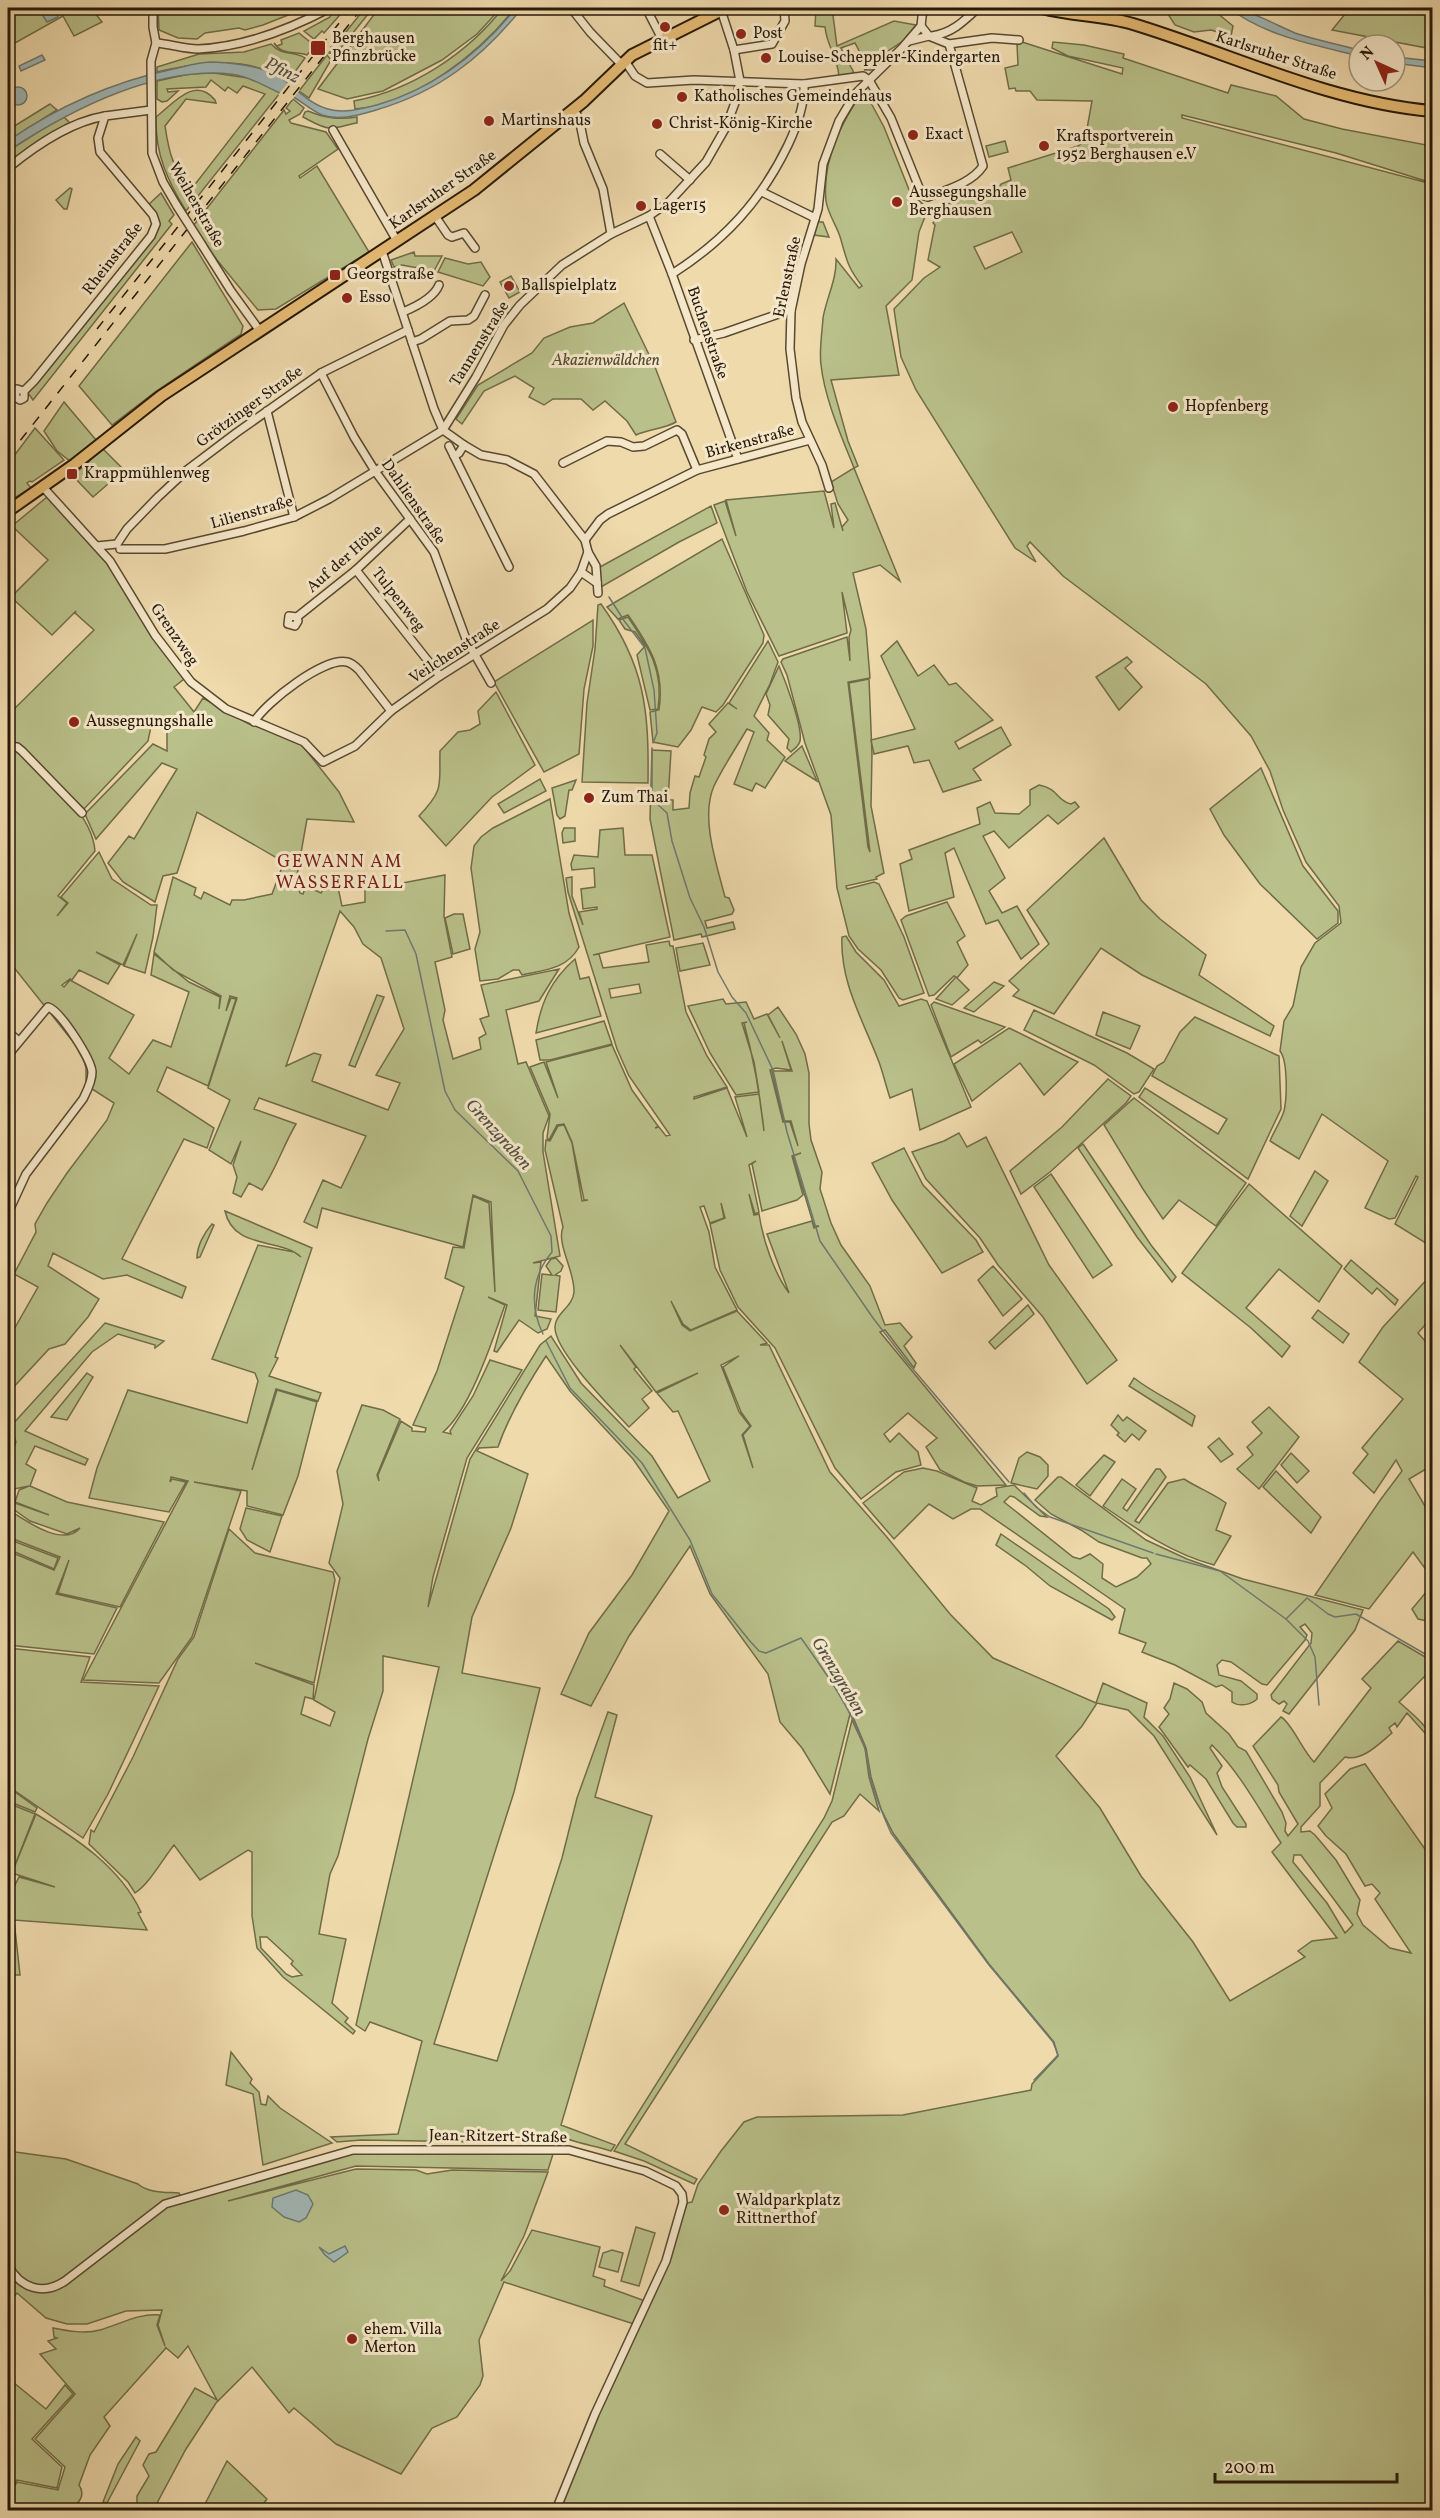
<svg xmlns="http://www.w3.org/2000/svg" width="1440" height="2518" viewBox="0 0 1440 2518" font-family="Vollkorn,serif">
<rect width="100%" height="100%" fill="#efdaac"/>
<filter id="stains"><feTurbulence type="fractalNoise" baseFrequency=".00333" numOctaves="4"/><feColorMatrix values="0 0 0 0 .2 0 0 0 0 .09 0 0 0 0 .02 0 0 0 .5 -.17"/></filter>
<radialGradient id="worn" r=".72"><stop offset=".6" stop-color="#630" stop-opacity="0"/><stop offset="1" stop-color="#630" stop-opacity=".3"/></radialGradient>
<g fill="#b9c089" stroke="#706c48" stroke-width="1.5" fill-rule="evenodd">
<path d="M8,8H91L102,22L74,36L63,16L8,47Z"/>
<path d="M158,8H306L263,25L245,30L239,28L205,33L197,39L178,38L159,30Z"/>
<path d="M341,8H346L324,33L322,31L314,39L304,31L330,17L331,14Z"/>
<path d="M365,8H373L336,54L329,53Z"/>
<path d="M379,8H501L477,34L442,60L383,91L347,99L318,89Z"/>
<path d="M503,8H515C479,54 416,103 355,109L354,101C412,90 467,54 503,8Z"/>
<path d="M816,8H832L837,46L894,21L916,25L903,41L873,61L876,67L872,70H864L868,68L855,43L841,48L854,73L839,76C837,55 827,47 825,27L815,26Z"/>
<path d="M1164,8H1211L1233,26L1231,36L1211,30L1194,32L1175,25Z"/>
<path d="M1350,8H1432V49L1332,30Z"/>
<path d="M299,33L315,46L307,55C295,51 281,55 274,43L277,46L282,44L281,40Z"/>
<path d="M1019,41L1122,74L1123,68L1068,56L1052,48L1053,42L1084,45L1124,54L1123,58L1228,93L1231,85L1276,96L1304,119L1342,129L1432,146V183L1336,153L1182,115V118L1432,184V1247L1395,1224L1418,1177L1416,1176L1395,1218L1389,1219L1365,1208L1388,1161L1322,1114L1299,1159L1270,1141C1274,1131 1281,1121 1284,1111C1287,1098 1288,1061 1280,1051L1284,1021L1293,1006L1301,967L1315,943L1341,923L1339,906L1306,862L1283,810L1270,771L1251,736L1206,684L1063,576L1030,542L1027,546L1036,562L1015,548L916,390L901,357L894,309L924,278L940,267L928,260L935,225L933,223C944,204 956,197 976,189L980,196L997,191L1001,184L1011,180L1008,168L1078,146L1085,140L1092,101L1037,100L1030,91H1016L1015,88L1009,89L1005,68L1018,65L1017,44ZM1012,232L1022,252L985,269L974,247Z"/>
<path d="M271,44C283,57 293,50 305,58L287,83C252,53 197,63 157,72V67L199,54L244,52Z"/>
<path d="M327,55L331,60L309,98L299,91Z"/>
<path d="M214,73L255,79L280,93L186,211C167,180 155,153 156,117C173,104 195,75 215,100L216,103L186,99L165,126C169,152 172,170 193,187L265,94L243,86L237,93L228,87L225,91L211,80L206,87L167,89L168,92L178,91L167,101L162,102L157,99V81L189,74Z"/>
<path d="M864,90L884,127L910,192L928,209L919,232L912,280L886,306L899,375L831,380L848,441L858,466L854,468L900,581L880,565L853,573L866,629L870,678L848,682L868,847L870,852L849,683L869,679L872,754L871,806L884,873L876,877L877,879L846,886L847,889L874,882L879,884L904,937L924,993L903,1000L899,998L881,970L858,949L849,936L837,888L831,815L805,743L787,675L781,662L783,659L847,637L850,661L849,637L851,630L842,592L847,633L779,656L747,592L714,505L725,501L736,536L726,500L824,491L834,528L831,504L835,503L843,531L842,527L848,520L838,504L831,482L854,468C841,435 825,400 821,365C819,350 822,334 823,318C826,299 837,279 836,259L859,288L862,286C848,268 847,261 841,240C838,227 828,215 826,201C822,161 841,122 864,90Z"/>
<path d="M293,99L304,108L300,114L289,120L291,123L326,132L338,149L299,176L300,178L317,166L369,252L276,309L258,310L217,260L193,226L284,110L286,114L290,111L286,108Z"/>
<path d="M50,104L57,110L8,141V130Z"/>
<path d="M308,111C325,118 338,120 357,117V123C349,124 340,128 332,128C323,129 311,121 303,117L305,112Z"/>
<path d="M63,116L71,124L8,161V151Z"/>
<path d="M1005,141L1008,152L989,157L986,146Z"/>
<path d="M70,188L72,189L67,209H64L56,200Z"/>
<path d="M161,193L174,215L169,221L172,224L33,400L28,393L158,230L159,223L147,206Z"/>
<path d="M818,222H823L829,237L814,235Z"/>
<path d="M192,242L243,326L241,334L155,392L112,425L79,386Z"/>
<path d="M414,252L415,256H442L434,271L402,265L394,267L391,260Z"/>
<path d="M445,258L468,264L481,262L490,277L483,286L438,272Z"/>
<path d="M511,276L520,292L509,298L500,282Z"/>
<path d="M624,303L655,367L676,422C664,429 649,429 636,435L627,421L605,401L593,410L581,399H553L544,405L529,397L534,388L515,376L484,391L462,424L456,419L478,385L532,353L544,338L570,327L593,323Z"/>
<path d="M64,402L96,440L70,461L57,451L44,431Z"/>
<path d="M35,428L64,460L32,482L30,481L27,483L31,488L8,502V464Z"/>
<path d="M101,447L124,470L93,497L72,475L86,465Z"/>
<path d="M47,497L107,563L143,622L184,679L174,687L194,712L203,698L249,724L282,734L302,745L339,792L354,822L307,819L296,881L300,893L303,894L306,886L321,893L327,883H337L342,906L365,902V890L445,875L444,916L452,957L435,962L445,1010L443,1020L453,1059L481,1049L479,1038L486,1034L480,1019L489,1016L481,985L559,969L539,1001L506,1010L518,1064L526,1062L549,1116L543,1133V1152L560,1256L533,1263L541,1262L535,1316L551,1319L547,1329L538,1333L519,1320L497,1352L494,1351L507,1305L488,1297L505,1305C493,1339 470,1410 443,1432L451,1434L450,1431L473,1396L490,1360L522,1370L467,1458L433,1577L428,1607L470,1459L540,1345L551,1336L581,1383L652,1456L678,1498L710,1481L678,1411L673,1412L657,1393L698,1373L656,1392L620,1345L636,1367L634,1369L652,1391L642,1399L649,1408L629,1427C611,1407 556,1353 555,1328C554,1314 573,1307 574,1292C575,1271 556,1244 563,1227L545,1150L546,1140L550,1141L558,1126L564,1125L572,1143L582,1201L588,1200H584L572,1142L564,1124L557,1125L549,1140L547,1138L550,1114L530,1067L544,1062L558,1098L546,1062L612,1045L632,1090L658,1126L655,1128L659,1127L666,1136L670,1135L629,1076L617,1049L568,892L566,878L572,877V896L583,925L579,912L597,909V907L583,909L581,889L595,887L594,868L572,870L571,864L574,855L598,857L600,830L623,828L625,855H652L670,937L593,955L599,954L603,968L649,962L646,945L669,941L670,946H673L686,1012L707,1056L727,1087L694,1097V1099L727,1088L747,1137L735,1097L759,1094L764,1131C760,1094 754,1060 744,1023L747,1022L742,1023L754,1062L759,1092L736,1095L710,1053L688,1006L723,999L726,1004L746,1002L754,1019L767,1014L780,1038L768,1015L778,1007L796,1034L805,1054L809,1073V1124L811,1140L822,1172L820,1189L831,1223L841,1245L870,1286L885,1325L900,1323L912,1337L904,1346L916,1363L914,1368L885,1330L880,1332L1006,1485L977,1486L964,1482L940,1470L926,1447L937,1438L908,1413L884,1434L890,1442L899,1433L918,1452L921,1465L896,1472L861,1499L835,1468L775,1348L738,1307L720,1270L710,1224L725,1218L721,1203L724,1218L710,1223L704,1206L700,1207L709,1232L715,1267L737,1310L691,1330L683,1324L671,1301L682,1325L690,1331L737,1311L767,1343L760,1345H769L830,1472L886,1536L950,1614L993,1658L1096,1703L1103,1683L1147,1703L1144,1717L1163,1736L1190,1777L1217,1835L1154,1736L1128,1710L1097,1703L1082,1726L1056,1756L1100,1808L1141,1876L1193,1942L1230,2001L1305,1957L1298,1951L1312,1941L1337,1938L1272,1852L1281,1843C1259,1809 1241,1774 1212,1745L1210,1748L1222,1766L1217,1773L1222,1787L1246,1824V1827H1237L1233,1823L1206,1779L1190,1765L1188,1767L1159,1727L1169,1714L1164,1708L1170,1699L1174,1683L1187,1689L1202,1702L1206,1713L1229,1734L1238,1747L1246,1751L1282,1812L1286,1823L1285,1831L1288,1836L1298,1824L1279,1792L1278,1785L1253,1746L1281,1717C1291,1722 1303,1751 1314,1762L1371,1688L1362,1679L1398,1641L1432,1661V1669L1399,1702C1410,1712 1430,1727 1432,1741L1407,1713L1397,1727L1395,1723L1389,1728L1392,1733C1380,1743 1362,1762 1345,1757L1320,1783V1806L1301,1827V1832L1310,1831L1315,1835L1336,1860L1360,1900L1357,1914L1363,1925L1390,1948L1411,1953L1375,1899L1380,1893L1372,1884L1365,1886L1346,1854L1326,1836L1318,1826L1332,1808L1325,1794L1350,1769L1365,1764L1432,1859V2510H558L584,2447L673,2246L687,2203L692,2202L698,2184L721,2151L744,2122L757,2117L903,2115L1031,2090L1032,2084L1058,2056L1054,2042L989,1964L893,1833L881,1809L871,1777L866,1748L853,1717L854,1712L851,1710L830,1794L802,1748L780,1722L768,1674L710,1594L690,1546L629,1636L591,1706L561,1694L589,1633L632,1575L669,1511L633,1459L570,1391L546,1356C527,1385 509,1415 498,1447L479,1448L477,1451L528,1474L511,1528L472,1617L462,1673L540,1688L514,1792L434,2044L497,2061L562,1858L577,1798L608,1712L617,1715L595,1797L652,1816L561,2125L615,2145L611,2151C596,2146 570,2142 558,2135L556,2140L485,2139L484,2142L361,2140L337,2142L331,2137L398,2134L422,2041L370,2022L365,2031L356,2025L439,1667L383,1656V1691L368,1739L338,1856L330,1874L319,1934L346,1939L332,2003L348,2018L345,2022L355,2031L353,2034L283,1977L257,1948L252,1916V1852L248,1850L200,1880L174,1845C162,1860 150,1883 135,1893L128,1882L89,1844L91,1830L94,1832L133,1757L178,1659L194,1637L229,1529L255,1553L333,1572L335,1580L314,1683L255,1663L314,1685L313,1699L305,1697L301,1714L330,1726L335,1712L314,1700L340,1578L329,1563L343,1504L337,1471L362,1405L383,1410L400,1419L377,1475L379,1481L378,1475L401,1421L412,1428V1431L425,1432L426,1428L413,1425L437,1371L464,1287L445,1278L453,1247L464,1248L473,1196L489,1203L495,1292L491,1202L473,1195L463,1247L322,1208L317,1228L304,1222L323,1180L341,1188L366,1136L259,1098L254,1109L296,1124C283,1146 276,1169 262,1190L249,1183L241,1197L233,1193L237,1177L233,1165L241,1141L231,1164L209,1150L230,1100L208,1088L237,998L230,996L226,1011L231,998L236,999L208,1086L167,1067L157,1091L214,1128L207,1148L184,1139L122,1259L186,1287L182,1298L127,1275L103,1279L53,1253L48,1266L99,1299L88,1317L65,1344L49,1349L8,1393V1340L38,1287L14,1274L36,1232L35,1224L47,1203L67,1173L107,1120L114,1103L86,1085V1068L82,1053L8,960V749L14,748C42,774 92,810 95,851L58,896L67,903L57,916L68,903L61,897L99,852L112,879L151,905H157L153,937L145,973L124,966L137,934L123,965L96,952L120,965L108,984L79,970L72,980L70,979L62,985L64,987L70,980L134,1015L109,1058L129,1074L153,1040L171,1047L189,992L151,975L154,954L189,982L220,997L219,1009L221,996L173,970L154,952L173,877L196,888L194,895L201,899L204,892L230,905L232,900H244L272,894L284,862L197,812L177,873L163,876L155,902L123,882L108,863L129,836L134,839L177,769L162,763L96,839L85,814L153,744L167,751V732L152,722L148,741L84,809L8,736V715L94,630L75,613L76,611L52,635L11,597L48,560L12,526ZM340,911L354,927L363,944L381,958L404,1029L376,1075L400,1083L388,1110L312,1081L321,1055L314,1053L286,1066ZM639,984L641,993L611,998L609,989ZM782,1041L792,1071H772L784,1121H791L798,1146L790,1122H783L770,1070L776,1068L791,1070ZM801,1153L793,1156L814,1226H819L814,1228L812,1221L767,1234L789,1293C774,1273 763,1240 759,1214L754,1215L749,1194L755,1214L759,1212L749,1165L756,1161L752,1164L762,1211L797,1200L803,1195L792,1156ZM739,1356L723,1367L741,1412L751,1426L743,1435L753,1468L742,1435L750,1426L739,1412L721,1365ZM1294,1855H1301L1353,1925L1345,1933L1327,1903L1293,1862ZM260,1937H267L293,1961L291,1964L302,1975L292,1977L286,1974L261,1948Z"/>
<path d="M711,506L717,523L679,542L601,587L600,567Z"/>
<path d="M722,539L764,635L763,643L723,705L716,712L702,707L691,730L678,747L653,742L650,712L659,710C665,670 650,647 628,615L618,619L607,607Z"/>
<path d="M601,604C645,665 649,710 648,783L582,782L587,703L595,649L598,605Z"/>
<path d="M628,617C649,648 664,670 658,709L650,710L637,655L645,646L635,632L625,629L619,620Z"/>
<path d="M593,620V646L584,689L579,754L544,772L494,682Z"/>
<path d="M768,641L778,662L770,684L754,716L769,733L767,740L785,757L765,788L756,783L752,791L734,784L754,732L747,729C736,748 723,767 714,786C700,817 717,866 725,897L729,898L734,910L732,914L705,921L707,928L733,922L735,929L702,937L701,934L674,940L650,819L652,750L671,751L668,800H673V810L689,808L690,793L695,776L699,777L706,757L704,755L709,739L716,732L709,724L728,703L737,709L729,703Z"/>
<path d="M897,641L918,676L934,665L949,685L956,683L993,720L955,742L959,749L1001,727L1011,745L973,769L981,780L943,792L929,760L914,763L908,746L874,754L871,740L915,729L881,656Z"/>
<path d="M1127,657L1132,662L1125,668L1142,687L1119,710L1096,677Z"/>
<path d="M779,666C785,680 803,727 800,741C799,746 795,748 791,752L787,748L789,739L768,715L770,705L766,694Z"/>
<path d="M496,692L535,765L492,797L446,846L419,816C445,789 439,785 440,751L458,732L470,730L480,724L478,711Z"/>
<path d="M802,746L817,781L785,761Z"/>
<path d="M1261,768L1303,866L1338,911V923L1317,939L1260,884L1224,835L1210,809Z"/>
<path d="M540,779L546,791L504,813L498,804Z"/>
<path d="M576,780L572,790H569L565,816L560,819L557,815L552,788Z"/>
<path d="M1039,785C1060,789 1055,800 1071,804L1075,802L1079,807L1058,824L1048,815L1009,848L994,831L983,836L1005,878L989,891L1002,913L1017,906L1039,944L1021,959L998,920L986,924L954,848L945,853L954,897L909,911L900,864L912,859L909,850L980,824L977,808L990,802L995,813L1019,814L1030,805V790Z"/>
<path d="M550,799L569,913L579,947C567,969 545,970 522,975L519,970H513L498,979L480,981L475,949L480,932L471,868L474,846L481,837L493,828Z"/>
<path d="M564,828H575V841L563,843L562,833Z"/>
<path d="M1104,838L1141,900L1160,919L1206,955L1199,975L1274,1026L1270,1036L1142,975L1101,948L1054,1014L1013,996L1019,990L1009,981L1049,944L1027,910Z"/>
<path d="M947,902L965,936L957,942L968,965L957,978L969,990L952,1005L936,999L956,977L954,976L934,995L929,996L901,920L906,916Z"/>
<path d="M454,914H463L470,949L453,954L445,918Z"/>
<path d="M846,936L856,952L884,980L899,1006L921,999L927,1001L971,1107L920,1130L912,1089L890,1098C886,1086 883,1073 879,1062C863,1020 840,983 842,937Z"/>
<path d="M703,943L710,965L680,971L676,948Z"/>
<path d="M575,959L580,979L589,977L601,1016L536,1033C541,1002 551,980 575,959Z"/>
<path d="M994,982L1004,986L974,1012L964,1008Z"/>
<path d="M377,995L384,997L355,1067L349,1065Z"/>
<path d="M934,1002L1005,1027L981,1043L978,1040L951,1057L931,1005Z"/>
<path d="M1034,1010L1127,1053L1154,1069L1139,1092L1134,1094L1094,1065L1024,1030Z"/>
<path d="M1103,1012L1140,1026L1130,1049L1096,1035Z"/>
<path d="M1195,1017L1279,1056L1281,1109L1248,1179L1139,1097L1145,1088L1218,1134L1227,1119L1152,1076L1157,1066L1164,1062L1180,1032Z"/>
<path d="M604,1021L612,1044L550,1060H540L536,1040Z"/>
<path d="M1009,1028L1078,1062L1044,1095L1020,1063L972,1101L954,1064Z"/>
<path d="M1108,1079L1131,1096L1126,1103L1050,1172L1021,1194L1010,1171L1062,1127Z"/>
<path d="M1134,1098L1246,1183L1216,1226L1179,1200L1163,1219L1143,1189L1104,1125Z"/>
<path d="M959,1133L967,1147L986,1137L1049,1265L1117,1360L1087,1384L1043,1317L998,1265L980,1238L926,1179L912,1152L944,1141Z"/>
<path d="M1083,1144L1151,1245L1176,1277L1172,1282L1137,1237L1078,1148Z"/>
<path d="M904,1148L923,1185L976,1240L983,1252L942,1273L892,1200L872,1163Z"/>
<path d="M1315,1171L1328,1181L1302,1226L1290,1216Z"/>
<path d="M1051,1174L1112,1265L1093,1278L1034,1187Z"/>
<path d="M1249,1184L1342,1266L1319,1302L1279,1269L1246,1308L1290,1346L1282,1357L1251,1328L1182,1273Z"/>
<path d="M225,1211L312,1248L275,1357L278,1358L269,1376L321,1393L318,1401L276,1389L252,1470L277,1390L317,1402L298,1476L283,1515L247,1506V1491L194,1482L241,1491L192,1637L159,1683L83,1680L188,1481L171,1477L170,1482L172,1479L186,1482L169,1512L89,1498L97,1468L128,1390L247,1423L258,1381L255,1373L212,1359L258,1245L294,1252L301,1257C282,1238 233,1250 225,1211Z"/>
<path d="M212,1224L214,1225L200,1257L197,1258C197,1246 204,1233 212,1224Z"/>
<path d="M556,1258L563,1266L561,1271L555,1275L560,1276L556,1312L538,1310L542,1274L552,1275L546,1266L551,1259Z"/>
<path d="M1351,1260L1398,1300L1395,1305L1377,1288L1372,1294L1344,1269Z"/>
<path d="M993,1266L1022,1299L1003,1316L978,1280Z"/>
<path d="M1432,1274V1317L1418,1333L1425,1341L1432,1335V1406L1427,1409L1432,1423V1491L1426,1469L1409,1479L1432,1518V1578L1413,1552L1369,1609L1315,1595L1381,1499L1402,1471L1396,1460L1374,1493L1353,1473L1368,1454L1362,1448L1403,1399L1359,1362L1383,1327Z"/>
<path d="M1028,1305L1034,1314L995,1349L989,1342Z"/>
<path d="M1318,1310L1349,1334L1343,1343L1312,1318Z"/>
<path d="M105,1323L164,1341L155,1348V1345L118,1334L92,1352L25,1431L88,1459L85,1465L35,1446L26,1464L36,1470L30,1486L67,1502L164,1522L120,1607L58,1593L69,1560L56,1594L117,1608L94,1654L8,1645V1551L54,1570L60,1557L8,1537L12,1512C29,1523 64,1547 80,1528L67,1534L30,1521L13,1509L15,1503L49,1515L15,1502L19,1490L29,1486L14,1489L8,1486V1464L16,1442L11,1426Z"/>
<path d="M87,1373L93,1377L67,1420L51,1417Z"/>
<path d="M1134,1378C1153,1393 1175,1402 1195,1416L1192,1426L1129,1386Z"/>
<path d="M1269,1407L1299,1437L1259,1489L1237,1469L1253,1455L1247,1447L1262,1433L1252,1422Z"/>
<path d="M1118,1415L1123,1421L1127,1417L1146,1431L1139,1440L1132,1434L1125,1442L1117,1435L1119,1433L1111,1425Z"/>
<path d="M1219,1438L1233,1454L1221,1462L1208,1447Z"/>
<path d="M1027,1452L1040,1457L1048,1465V1476L1037,1489L1011,1483L1019,1458Z"/>
<path d="M1291,1453L1309,1471L1297,1483L1281,1465Z"/>
<path d="M1104,1455L1115,1462L1090,1496L1076,1485Z"/>
<path d="M923,1468L937,1471L977,1488L972,1501L981,1505L997,1496L996,1488L1014,1485L1047,1517L1040,1516L1014,1497L1010,1496L1004,1502L1073,1557L1080,1559L1090,1554L1103,1564L1102,1578L1116,1587L1137,1577L1151,1564L1147,1558H1142L1099,1542L1081,1530L1051,1514L1035,1500L1058,1477H1061L1146,1540L1187,1559L1243,1579L1363,1610L1355,1630L1289,1714L1283,1711L1287,1704L1284,1701L1279,1704L1272,1699L1271,1695L1311,1643L1312,1633L1305,1624L1300,1627L1307,1635L1305,1640L1267,1685L1262,1684L1231,1662L1222,1660L1217,1665L1219,1675L1241,1681L1257,1694V1699C1251,1705 1239,1707 1232,1702V1692L1222,1685L1216,1687L1175,1665L1142,1652L1146,1643L1119,1633L1125,1609L980,1509H971L953,1519L929,1504L894,1539L863,1503L904,1472Z"/>
<path d="M1156,1469H1160L1166,1477L1135,1521L1139,1523L1168,1483L1184,1479C1198,1488 1212,1493 1226,1503L1216,1530L1231,1536L1214,1565C1173,1554 1138,1530 1103,1506L1122,1479L1136,1489L1123,1508L1127,1511Z"/>
<path d="M1276,1471L1321,1517L1311,1533L1263,1487Z"/>
<path d="M246,1508L282,1516L270,1552L247,1540L240,1529Z"/>
<path d="M1001,1534L1109,1609L1115,1617L1112,1620L1050,1586L1026,1566L996,1545Z"/>
<path d="M8,1539L58,1558L54,1569L8,1549Z"/>
<path d="M1432,1585V1622L1418,1619L1412,1609Z"/>
<path d="M8,1648L90,1657L81,1682L159,1686L108,1794L83,1838L8,1786Z"/>
<path d="M852,1720L865,1748L869,1777L879,1811L860,1794L844,1816L832,1822L625,2144L697,2179L694,2184L644,2161L614,2151L824,1818L832,1801Z"/>
<path d="M8,1787L37,1808L35,1812L8,1801Z"/>
<path d="M8,1803L35,1814L8,1883Z"/>
<path d="M36,1814C77,1839 120,1867 141,1912L138,1913L147,1930L14,1920L20,1975H8V1899L19,1877L55,1887L12,1873Z"/>
<path d="M231,2052L252,2079L250,2083L259,2092L261,2104L266,2105L268,2096L280,2108L332,2143L263,2165L253,2094L226,2085Z"/>
<path d="M8,2151L66,2159L138,2184C148,2193 165,2192 179,2193L183,2202L359,2152L553,2154L548,2170L356,2166L228,2201L356,2169L416,2170L427,2174L452,2170L548,2172L524,2236L501,2281L510,2271L532,2230L600,2247L593,2276L605,2280L604,2286L645,2301L634,2324L504,2282L479,2340L483,2376L480,2385L457,2417L432,2428L401,2474L336,2444L294,2408L289,2413L252,2367L216,2403L186,2449L156,2505L163,2510H137V2496L149,2476L143,2465L149,2454L156,2452L195,2388L217,2400L188,2346L178,2358L165,2347L166,2348L104,2417L110,2426L90,2455L79,2485C86,2495 79,2502 72,2510H9L8,2496L17,2482L58,2490L65,2467L35,2439L75,2394L40,2354L56,2349L48,2341L57,2338L54,2337L53,2328C68,2331 85,2334 100,2330C121,2324 138,2313 160,2315L157,2325L165,2346L158,2325L162,2310L126,2311L87,2324H67L46,2318L17,2293L8,2304Z"/>
<path d="M636,2227L655,2233L639,2286L621,2281Z"/>
<path d="M612,2250L623,2253L618,2272L599,2267L603,2253Z"/>
<path d="M8,2378L46,2409L65,2385L73,2394L32,2439L62,2467L57,2488L17,2480L8,2493Z"/>
<path d="M136,2437L140,2441L107,2503L103,2502L118,2464Z"/>
<path d="M227,2461L267,2499L259,2510H202Z"/>
</g>
<g fill="#a0b7b6" stroke="#6f7870" stroke-width="1.5">
<path d="M42,8H55L58,17L47,22L40,11Z"/>
<path d="M516,8H522C482,58 438,92 376,110C359,115 339,121 322,115C311,110 305,104 295,98C291,96 286,95 282,94C255,82 246,73 214,73C141,73 67,112 8,151V141C58,106 113,82 173,69C186,66 200,62 213,62C235,63 265,66 283,79C297,90 310,104 328,109C344,114 361,109 377,105C434,88 480,53 516,8Z"/>
<path d="M1229,8C1244,7 1278,26 1295,33C1315,40 1338,44 1359,50V56C1315,45 1265,36 1229,8Z"/>
<path d="M42,55L45,60L21,71L19,66Z"/>
<path d="M1395,57L1432,61V68L1395,63Z"/>
<circle cx="18" cy="96" r="9"/>
<path d="M296,2190L308,2195L313,2204L306,2218L299,2222L284,2217L272,2207L273,2198Z"/>
<path d="M345,2246L348,2252L334,2262L325,2255L319,2247L329,2254Z"/>
</g>
<path fill="#efdaac" d="M289,81L300,90L292,100L278,95Z"/>
<g fill="none" stroke-linecap="round" stroke-linejoin="round">
<g stroke="#6f7870" stroke-width="1.5">
<path d="M609,597L625,622L645,648L654,690L657,733L653,743"/>
<path d="M652,748V799L667,813L672,841L690,898L704,927L718,972L732,997L746,1013L773,1070L787,1132L820,1241L873,1318L907,1362L1009,1482"/>
<path d="M386,931L405,930L416,954L445,1091L455,1110L518,1171L551,1236L552,1252C532,1276 529,1305 543,1334"/>
<path d="M546,1341L570,1388L642,1463L690,1540L712,1594L749,1640L759,1651L766,1653L801,1638C825,1672 850,1706 864,1746C868,1756 868,1767 870,1777C875,1797 883,1815 891,1833L989,1965L1053,2042L1058,2055L1034,2080"/>
<path d="M1024,1493L1036,1507L1050,1517L1153,1553"/>
<path d="M1156,1554L1220,1571L1286,1619L1308,1641L1315,1657L1319,1705"/>
<path d="M1286,1619L1307,1598L1328,1614L1335,1617L1356,1614L1432,1658"/>
</g>
<g stroke="#584931" stroke-width="10">
<g id="street">
<path d="M153,8V27L156,43L151,61L152,153L163,182L177,206"/>
<path d="M571,8L590,32L621,64"/>
<path d="M646,8L662,39"/>
<path d="M929,36L949,44L992,38L1019,40"/>
<path d="M932,36C952,33 963,22 978,8"/>
<path d="M909,41L929,36L921,26"/>
<path d="M156,43C170,44 184,49 198,49C243,47 290,29 330,8"/>
<path d="M734,50L772,44L785,21L784,8"/>
<path d="M625,61L635,76L647,83L694,80L804,84L863,76L869,80"/>
<path d="M869,80L891,118L922,195L928,197C946,190 972,183 983,166L949,44"/>
<path d="M574,110L579,118L584,143L603,189L611,234"/>
<path d="M333,130L397,241"/>
<path d="M660,154L690,180"/>
<path d="M8,168C35,146 69,122 105,116"/>
<path d="M762,192L815,218"/>
<path d="M435,216L448,235L452,237L464,233L475,248"/>
<path d="M649,216L672,274L738,459"/>
<path d="M202,245L231,291L260,331"/>
<path d="M382,251L434,409L443,430L464,445L459,453L454,456L509,567"/>
<path d="M672,274C724,241 761,201 788,145C797,126 805,105 804,84"/>
<path d="M403,312C415,307 434,298 439,285"/>
<path d="M694,340L724,333L787,311H791"/>
<path d="M412,342L421,339L450,321L468,320L474,316L485,295"/>
<path d="M321,373L354,437L375,471L434,552L466,639L491,683"/>
<path d="M24,391V398L20,400L15,397L17,389L24,391L34,381L151,236L156,224L153,215L100,152L98,138L105,116L151,110"/>
<path d="M8,399L9,397"/>
<path d="M267,411L294,517"/>
<path d="M464,445L481,455L507,460L534,474L585,540L588,552L596,566L598,593"/>
<path d="M449,446L454,456"/>
<path d="M563,463L607,441L621,442L633,447L644,446L677,430L682,434L697,470"/>
<path d="M42,486L110,561L155,635L191,682L226,709L304,742L323,762L355,746L391,711L440,676L547,609L570,588L581,572L588,552"/>
<path d="M829,488L822,465L802,422L796,398L790,349L791,311L801,264L818,209L823,164L839,121L855,94L902,48L921,26L923,8"/>
<path d="M585,540L600,520L608,514L697,470L810,440"/>
<path d="M97,546L117,544L127,529L158,497L187,470L236,433L321,373L408,330"/>
<path d="M120,549H165L244,531L294,517L329,499L443,430L476,377L504,325L520,305L562,265L611,234L649,216L669,202L706,162L726,127L736,100L740,81L734,50L721,10"/>
<path d="M356,570L440,676"/>
<path d="M581,572L597,583"/>
<path d="M297,617L298,621L295,626L288,624L289,616L297,617L356,570L410,519"/>
<path d="M254,722C266,702 324,657 347,662C352,663 355,666 359,670L391,711"/>
<path d="M8,746L17,747L22,751L82,813"/>
<path d="M8,1032L19,1041"/>
<path d="M8,1055L48,1007C60,1010 91,1059 92,1072C92,1082 87,1091 83,1099L26,1174L8,1213"/>
<path d="M8,2265C20,2288 43,2296 65,2281L165,2204L353,2150H569L645,2171L676,2186L682,2194L683,2202L666,2261L595,2414L556,2510"/>
</g>
</g>
<g stroke="#261908" stroke-width="14">
<g id="primary">
<path d="M1042,8C1072,16 1103,15 1133,24C1232,54 1328,102 1432,111"/>
<path d="M8,511L75,464L161,396L474,190L584,101L632,55L726,8"/>
</g>
</g>
<use href="#street" stroke="#f5e7c9" stroke-width="7"/>
<use href="#primary" stroke="#e8bd76" stroke-width="10"/>
<g stroke="#261908" stroke-width="1.5" stroke-dasharray="10 10" stroke-linecap="butt">
<path d="M97,329L351,8"/>
<path d="M8,456L362,8"/>
</g>
<g stroke="#584931" stroke-width="10" stroke-linecap="butt">
<path id="street-bridge" d="M177,206L202,245"/>
</g>
<use href="#street-bridge" stroke="#f5e7c9" stroke-width="7"/>
</g>
<g fill="#8f2418" stroke="#f5e7c9" stroke-width="2">
<circle cx="665" cy="27" r="6"/>
<circle cx="741" cy="34" r="6"/>
<rect x="310" y="40" width="16" height="16" rx="3"/>
<circle cx="766" cy="58" r="6"/>
<circle cx="682" cy="97" r="6"/>
<circle cx="489" cy="121" r="6"/>
<circle cx="657" cy="124" r="6"/>
<circle cx="913" cy="135" r="6"/>
<circle cx="1044" cy="146" r="6"/>
<circle cx="897" cy="202" r="6"/>
<circle cx="641" cy="206" r="6"/>
<rect x="329" y="269" width="12" height="12" rx="3"/>
<circle cx="509" cy="286" r="6"/>
<circle cx="347" cy="298" r="6"/>
<circle cx="1173" cy="407" r="6"/>
<rect x="66" y="468" width="12" height="12" rx="3"/>
<circle cx="74" cy="722" r="6"/>
<circle cx="589" cy="798" r="6"/>
<circle cx="724" cy="2210" r="6"/>
<circle cx="352" cy="2339" r="6"/>
</g>
<g text-anchor="middle" dominant-baseline="central" stroke-width="6" stroke-linejoin="round" paint-order="stroke">
<g font-size="16" fill="#261908" stroke="#f5e7c9" text-anchor="start">
<text x="753" y="34">Post</text>
<text x="332" y="39">Berghausen<tspan x="332" dy="18">Pfinzbrücke</tspan></text>
<text x="665" y="46" text-anchor="middle">fit+</text>
<text x="778" y="58">Louise-Scheppler-Kindergarten</text>
<text x="694" y="97">Katholisches Gemeindehaus</text>
<text x="501" y="121">Martinshaus</text>
<text x="669" y="124">Christ-König-Kirche</text>
<text x="925" y="135">Exact</text>
<text x="1056" y="137">Kraftsportverein<tspan x="1056" dy="18">1952 Berghausen e.V</tspan></text>
<text x="909" y="193">Aussegungshalle<tspan x="909" dy="18">Berghausen</tspan></text>
<text x="653" y="206">Lager15</text>
<text x="347" y="275">Georgstraße</text>
<text x="521" y="286">Ballspielplatz</text>
<text x="359" y="298">Esso</text>
<text x="1185" y="407">Hopfenberg</text>
<text x="84" y="474">Krappmühlenweg</text>
<text x="86" y="722">Aussegnungshalle</text>
<text x="601" y="798">Zum Thai</text>
<text x="736" y="2201">Waldparkplatz<tspan x="736" dy="18">Rittnerthof</tspan></text>
<text x="364" y="2330">ehem. Villa<tspan x="364" dy="18">Merton</tspan></text>
</g>
<g font-size="16" fill="#261908" stroke="#f5e7c9">
<text transform="translate(1276 56) rotate(18)">Karlsruher Straße</text>
<text transform="translate(443 190) rotate(-35)">Karlsruher Straße</text>
<text transform="translate(196 205) rotate(60)">Weiherstraße</text>
<text transform="translate(113 259) rotate(-52)">Rheinstraße</text>
<text transform="translate(788 277) rotate(-78)">Erlenstraße</text>
<text transform="translate(707 333) rotate(71)">Buchenstraße</text>
<text transform="translate(480 344) rotate(-58)">Tannenstraße</text>
<text transform="translate(250 407) rotate(-36)">Grötzinger Straße</text>
<text transform="translate(750 442) rotate(-15)">Birkenstraße</text>
<text transform="translate(413 502) rotate(55)">Dahlienstraße</text>
<text transform="translate(252 513) rotate(-16)">Lilienstraße</text>
<text transform="translate(345 559) rotate(-41)">Auf der Höhe</text>
<text transform="translate(398 600) rotate(52)">Tulpenweg</text>
<text transform="translate(174 635) rotate(55)">Grenzweg</text>
<text transform="translate(455 652) rotate(-33)">Veilchenstraße</text>
<text transform="translate(498 2137) rotate(1)">Jean-Ritzert-Straße</text>
</g>
<g font-size="16" font-style="italic" fill="#524b2f" stroke="#f5e7c9">
<text x="606" y="361">Akazienwäldchen</text>
</g>
<g font-size="18" font-style="italic" fill="#515045" stroke="#f5e7c9">
<text transform="translate(282 71) rotate(27)">Pfinz</text>
<text transform="translate(498 1135) rotate(48)">Grenzgraben</text>
<text transform="translate(838 1677) rotate(59)">Grenzgraben</text>
</g>
<g font-size="18" letter-spacing="1.5" fill="#7a1f14" stroke="#f5e7c9">
<text x="340" y="862">GEWANN AM<tspan x="340" dy="21">WASSERFALL</tspan></text>
</g>
</g>
<rect width="1440" height="2518" fill="none" stroke="#efdaac" stroke-width="30"/>
<rect x="9" y="9" width="1422" height="2500" fill="none" stroke="#261908" stroke-width="3"/>
<rect x="15" y="15" width="1410" height="2488" fill="none" stroke="#261908" stroke-width="1.5"/>
<g transform="translate(1377 63) rotate(315)"><circle r="28" fill="#f5e7c9" stroke="#a2957c" stroke-width="1.5"/>
<path d="M0-4.5L10 22L0 15L-10 22Z" fill="#8f2418"/>
<text y="-9" font-size="16" font-weight="bold" text-anchor="middle" fill="#261908">N</text>
</g>
<path d="M1215 2473v9h182v-9" fill="none" stroke="#261908" stroke-width="3"/>
<text x="1224" y="2473" font-size="18" fill="#261908" stroke="#f5e7c9" stroke-width="4.5" paint-order="stroke">200 m</text>
<rect width="100%" height="100%" filter="url(#stains)"/>
<rect width="100%" height="100%" fill="url(#worn)"/>
</svg>
